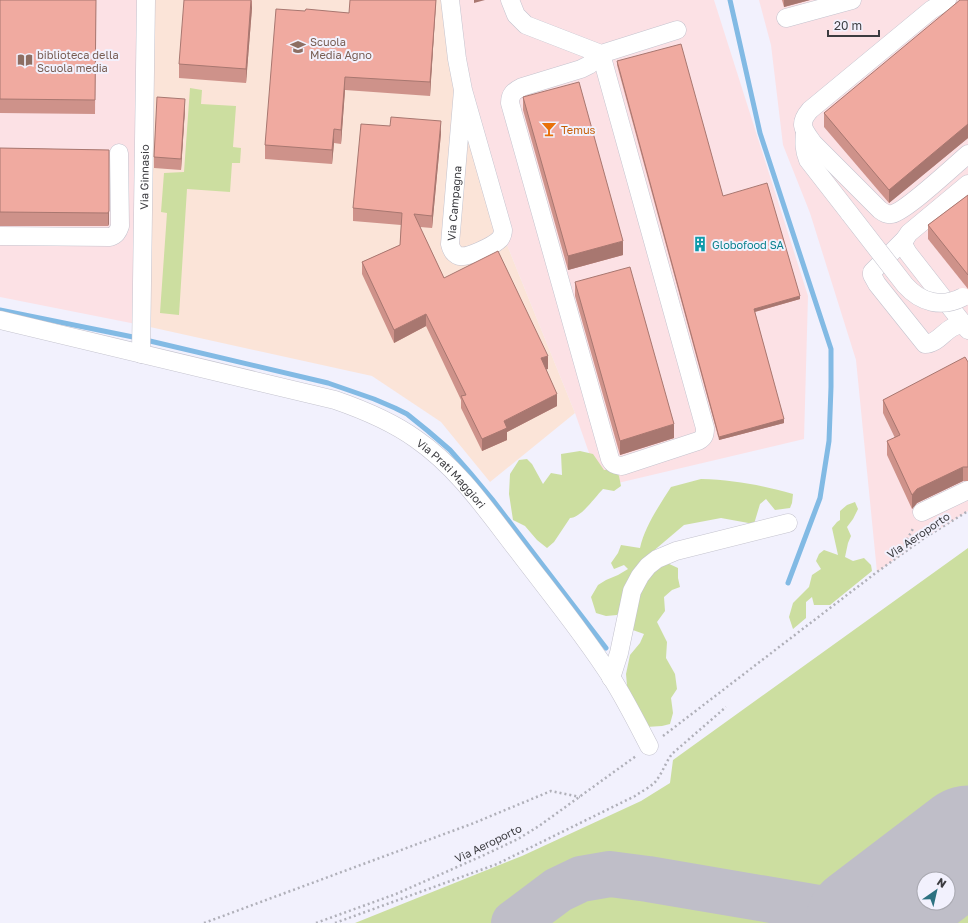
<svg xmlns="http://www.w3.org/2000/svg" width="968" height="923" viewBox="0 0 968 923" font-family="'Golos Text',sans-serif">
<rect width="100%" height="100%" fill="#f2f1fd"/>
<g fill="#fce1e5">
<path d="M0,0H146L141,325L0,297Z"/>
<path d="M450,0H714L808,296L804,439L601,487L575,413L503,235Z"/>
<path d="M759,0H968V511L923,539L877,572L856,360L810,213L783,145L771,45Z"/>
</g>
<path fill="#fbe4d8" d="M146,0H450L503,235L575,413L490,482L441,422L372,376L141,325Z"/>
<g fill="#ccdea0">
<path d="M190,88L202,90L201,104L236,106L233,147L241,148L240,163H232L230,192L187,189L179,315L160,313L167,213L161,212L164,173L184,172Z"/>
<path d="M580,451L593,454L604,470L615,469L619,476L621,486L614,491L603,489C595,497 581,518 570,518L554,542L547,548L537,540L525,526L513,520L509,494L510,474L519,460L527,459L532,464L543,484L551,473L562,475L561,454Z"/>
<path d="M701,479C734,480 761,485 793,494L792,503L790,508L775,510L766,499L760,504L754,524L721,518L684,525L651,553L625,604L617,615L606,616L596,613L591,597L598,585L606,580L618,575L628,569L624,565L614,569L611,563L618,553L621,545L640,548C645,526 659,506 671,487Z"/>
<path d="M855,502L858,509L853,519L847,527L851,536L848,543L845,557L853,561L864,558L871,565L872,571L830,605H814L812,597L806,602V618L793,629L789,617L793,603L809,587L812,575L821,569L816,561L819,554L824,550L838,555L832,528L837,522L840,520V511L847,505Z"/>
<path d="M968,548V790L792,923H355L522,856L641,801L670,783L673,760Z"/>
<path d="M665,562L678,568V578L680,587L672,590L664,597L665,611L657,622L667,642L666,658L675,674L677,689L671,698L673,713L670,724L662,726L646,727L628,697L626,674L630,655L640,643L644,634L630,629L632,612L646,575Z"/>
<path d="M968,888V923H922Z"/>
</g>
<g fill="none" stroke-linecap="round" stroke-linejoin="round">
<g stroke="#82bae4" stroke-width="5">
<path d="M730,0L760,133L831,349V387L829,441L820,498L788,583"/>
<path d="M0,310L133,337L328,383L374,399L395,408L407,414L428,431L450,450L471,474L492,499L606,648"/>
</g>
<path stroke="#bfbec8" stroke-width="46" d="M514,923L558,890L581,879L610,874L648,879L871,917"/>
<path stroke="#bfbec8" stroke-width="115" d="M863,923L968,843"/>
<g stroke="#c4c3ce" stroke-width="19">
<g id="minor">
<path id="s1" d="M450,0L457,59L463,90L503,230C503,234 502,236 500,239C493,246 468,258 459,256C454,254 451,249 450,244L463,90"/>
<path d="M510,0L516,15L526,25L601,54L677,30"/>
<path d="M947,0L931,10L810,110C798,124 803,129 813,143L880,210C884,213 887,215 892,214C906,211 954,166 968,154"/>
<path d="M786,18L852,0"/>
<path d="M601,54L705,428C705,435 704,438 698,441L622,466C616,465 613,465 610,459L510,103C510,94 514,91 522,87L581,69L589,65Z"/>
<path d="M805,133C804,143 804,150 808,160L850,214"/>
<path d="M968,184L909,233L905,239L903,244L908,253L968,330"/>
<path d="M0,236L110,237C116,235 118,232 120,226L119,153"/>
<path d="M905,239L872,272V275L877,284L925,344C941,344 946,323 965,325"/>
<path id="s2" d="M0,320L335,400C364,410 391,421 416,439C458,468 487,511 518,551C549,592 583,633 611,677C625,699 637,723 649,746"/>
<path id="s3" d="M141,354L146,0"/>
<path d="M922,512L968,490"/>
<path d="M611,678L619,653L632,591L640,576L648,566L657,559L676,551L788,523"/>
</g>
</g>
<g stroke="#b0b0b9" stroke-width="2.5" stroke-dasharray="2 3" stroke-linecap="butt">
<path d="M897,557L914,527"/>
<path d="M663,736L877,572L923,539L968,511"/>
<path d="M204,923L474,823L551,791L580,797"/>
<path d="M316,923L396,894L482,856L518,839L539,826L636,756"/>
<path d="M335,923L497,864L635,796C642,791 651,787 656,781C663,772 666,761 673,753L726,707"/>
</g>
<use href="#minor" stroke="#fff" stroke-width="18"/>
<g stroke="#c4c3ce" stroke-width="19" stroke-linecap="butt">
<path id="minor-bridge" d="M850,214L905,285C921,303 942,308 963,297"/>
</g>
<use href="#minor-bridge" stroke="#fff" stroke-width="18"/>
</g>
<g fill="#ce928a">
<path d="M0,0H96L95,114L0,113Z"/>
<path d="M252,0V8L246,83L179,78V64Z"/>
<path d="M436,0L430,96L345,90L341,144L334,143L332,164L265,159V145L305,11L349,13Z"/>
<path d="M782,0H810L784,7Z"/>
<path d="M968,0V138L889,203L824,127V113Z"/>
<path d="M617,61L723,196L800,299L755,312L784,423L719,440L617,65Z"/>
<path d="M523,97L623,255L568,270L523,110Z"/>
<path d="M185,109L181,170L154,168V157Z"/>
<path d="M441,133L432,228L420,227L444,278L548,369H546L557,406L507,432V440L482,451L461,408V400L426,326L394,343L362,274V262L400,245L401,225L353,221V208Z"/>
<path d="M0,148L109,150V224L108,226H0Z"/>
<path d="M968,195V289L928,239V225Z"/>
<path d="M575,282L674,438L620,455L575,296Z"/>
<path d="M968,362V481H963L917,503L912,509L887,455V441L895,438L883,413V400Z"/>
</g>
<g fill="#a87770">
<path d="M251,0L252,8L246,83V69Z"/>
<path d="M436,0V2L430,96V82Z"/>
<path d="M474,0H485L474,3Z"/>
<path d="M784,0H810L784,7Z"/>
<path d="M345,77V90L341,144V130Z"/>
<path d="M185,99V109L181,170V159Z"/>
<path d="M441,121V133L432,228V216Z"/>
<path d="M968,124V138L889,203V190Z"/>
<path d="M334,129V143L332,164V150Z"/>
<path d="M109,211V224L108,226V213Z"/>
<path d="M623,241V255L568,270V256Z"/>
<path d="M800,296V299L754,312V309Z"/>
<path d="M426,314V326L394,343V330Z"/>
<path d="M548,356V369L541,371V358Z"/>
<path d="M557,394V406L507,432V440L482,451V439L504,421Z"/>
<path d="M784,419V423L719,440V437Z"/>
<path d="M674,424V438L620,455V441Z"/>
<path d="M963,467V481L917,503L912,509V495L917,489Z"/>
</g>
<g fill="#f0aaa0" stroke="#a87770">
<path d="M0,0H96L95,100L0,99Z"/>
<path d="M184,0H251L246,69L179,64Z"/>
<path d="M350,0H436L430,82L345,77L341,130L334,129L332,150L265,145L276,9L305,11L306,9L349,13Z"/>
<path d="M960,0H968V124L889,190L824,113Z"/>
<path d="M681,44L723,196L767,183L800,296L754,309L784,419L719,437L617,61Z"/>
<path d="M579,82L623,241L568,256L523,97Z"/>
<path d="M157,97L185,99L181,159L154,157Z"/>
<path d="M391,117L441,121L432,216L414,214L444,278L498,251L548,356L541,358L557,394L504,421L507,428L482,439L461,396L466,395L426,314L394,330L362,262L400,245L402,213L353,208L361,124L390,126Z"/>
<path d="M0,148L109,150V211L108,213L0,212Z"/>
<path d="M968,195V275L928,225Z"/>
<path d="M630,267L674,424L620,441L575,282Z"/>
<path d="M965,357L968,362V467H963L917,489L912,495L887,441L900,435L883,400Z"/>
</g>
<defs>
<g id="school-bare" transform="scale(1.2)"><path d="M0-5L7-2L0 1L-7-2ZM-4 1L0 2.5L4 1V4Q0 6-4 4Z" fill="#8d6e63" stroke="#f2f1fd" stroke-width="2.5" paint-order="stroke"/></g>
<g id="library-bare" transform="scale(1.2)"><path d="M-6-4Q-3-5.5-.7-3.5V5Q-3 3-6 4ZM6-4Q3-5.5 .7-3.5V5Q3 3 6 4Z" fill="#8d6e63" stroke="#f2f1fd" stroke-width="2.5" paint-order="stroke"/></g>
<g id="bar-bare" transform="scale(1.2)"><path d="M-6-5H6L.8 .8V4.5H3.5V6h-7V4.5H-.8V.8Z" fill="#e8710a" stroke="#f2f1fd" stroke-width="2.5" paint-order="stroke"/></g>
<g id="building-bare" transform="scale(1.2)"><path d="M-4-6H4V6H1V3H-1V6H-4ZM-2.5-4.3h1.7v1.8h-1.7ZM.8-4.3h1.7v1.8H.8ZM-2.5-1h1.7V.8h-1.7ZM.8-1h1.7V.8H.8Z" fill="#0f9aa8" stroke="#f2f1fd" stroke-width="2.5" paint-order="stroke"/></g>
</defs>
<g fill-rule="evenodd">
<use href="#school-bare" x="298" y="47"/>
<use href="#library-bare" x="25" y="60"/>
<use href="#bar-bare" x="549" y="129"/>
<use href="#building-bare" x="700" y="244"/>
</g>
<g text-anchor="middle" dominant-baseline="central" stroke-width="4" stroke-linejoin="round" paint-order="stroke">
<g font-size="11" fill="#785e54" stroke="#f2f1fd" text-anchor="start">
<text x="310" y="41">Scuola<tspan x="310" dy="13">Media Agno</tspan></text>
<text x="37" y="54">biblioteca della<tspan x="37" dy="13">Scuola media</tspan></text>
</g>
<g font-size="11" fill="#c56008" stroke="#f2f1fd" text-anchor="start">
<text x="561" y="129">Temus</text>
</g>
<g font-size="11" fill="#3c3c40" stroke="#f2f1fd">
<text stroke="none"><textPath href="#s3" startOffset="177">Via Ginnasio</textPath></text>
<text stroke="none"><textPath href="#s1" startOffset="348">Via Campagna</textPath></text>
<text stroke="none"><textPath href="#s2" startOffset="484">Via Prati Maggiori</textPath></text>
<text transform="translate(918 535) rotate(-34)">Via Aeroporto</text>
<text transform="translate(488 843) rotate(-26)">Via Aeroporto</text>
</g>
<g font-size="11" fill="#0d838f" stroke="#f2f1fd" text-anchor="start">
<text x="712" y="244">Globofood SA</text>
</g>
</g>
<g transform="translate(936 891) rotate(34)"><circle r="19" fill="#f2f1fd" stroke="#a9a9b1"/>
<path d="M0-3L7 15L0 10L-7 15Z" fill="#2d7281"/>
<text y="-6" font-size="11" font-weight="bold" text-anchor="middle" fill="#3c3c40">N</text>
</g>
<path d="M828 30v6h51v-6" fill="none" stroke="#3c3c40" stroke-width="2"/>
<text x="834" y="30" font-size="12" fill="#3c3c40" stroke="#f2f1fd" stroke-width="3" paint-order="stroke">20 m</text>
</svg>
